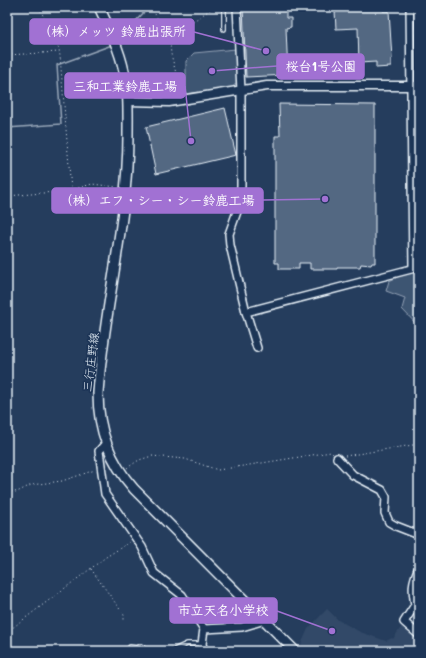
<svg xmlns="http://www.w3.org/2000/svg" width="426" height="658" viewBox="0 0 426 658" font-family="Mali,'Klee One',sans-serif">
<rect width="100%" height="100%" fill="#253d5d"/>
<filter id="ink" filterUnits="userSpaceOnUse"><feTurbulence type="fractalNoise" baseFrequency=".025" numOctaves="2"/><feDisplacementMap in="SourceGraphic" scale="8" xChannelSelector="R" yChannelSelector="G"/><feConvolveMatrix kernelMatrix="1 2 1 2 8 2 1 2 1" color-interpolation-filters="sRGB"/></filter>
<g filter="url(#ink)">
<path fill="#334a68" d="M327,609L338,620L360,632L386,641L392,638L393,639L404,623L419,637V650L304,651L300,647L308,629Z"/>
<g fill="#3e5472" stroke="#93a2b5">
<path d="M236,49L238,81L232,88L186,94V61L194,53Z"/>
<path d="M419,267V327L402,309L405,298L386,291L389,281Z"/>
</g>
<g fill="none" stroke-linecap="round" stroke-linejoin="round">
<g stroke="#99a8ba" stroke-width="1.5">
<path d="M118,40L149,7"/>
<path d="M7,128L61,124L57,65L112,45"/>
</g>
</g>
<g fill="#536782" stroke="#e8f1f8">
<path d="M243,7H286V18H291V27L286,28L288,75L246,77Z"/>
<path d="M383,7V11H389L392,59H391V67L376,68V62L359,63L358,28L336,29L335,11Z"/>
<path d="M279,104L375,105V263H372L371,265L361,264L360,267H337V269H310V263H299V269H279V263H275V136H280Z"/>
<path d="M225,108L236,155L156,174L146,127Z"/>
</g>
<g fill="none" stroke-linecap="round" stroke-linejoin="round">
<g stroke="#e8f1f8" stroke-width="6">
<g id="service">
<path d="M224,7V29"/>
<path d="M130,647L137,648L141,646L146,651"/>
<path d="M172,651L187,644H202"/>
</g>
</g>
<g stroke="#e8f1f8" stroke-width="10">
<g id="minor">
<path d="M237,7L241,91V186L239,206L229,234L230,245L246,312L419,267"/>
<path d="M410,7L413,268"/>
<path d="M246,312L257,348"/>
<path d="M106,443L99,451L105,494L142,547L154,573L182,595L204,629"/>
<path d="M337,458L353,475L382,490L386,497L385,513L389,522L396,526L419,535"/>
<path d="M419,567C412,583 412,588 415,605L404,622L419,635"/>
<path d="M204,651L202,644L204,629L242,627L265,620"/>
</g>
</g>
<g stroke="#e8f1f8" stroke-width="11">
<path id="tertiary" d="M128,101L169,102L267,86H419"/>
</g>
<g stroke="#e8f1f8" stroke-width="12">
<path id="secondary" d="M99,7C109,28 119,48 124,71C129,92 128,114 128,135C128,222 104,307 98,393C98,429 110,462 134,489L295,651"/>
</g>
<g stroke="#e8f1f8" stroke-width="1" stroke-dasharray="1 3" stroke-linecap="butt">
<path d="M39,7L59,49L60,56L71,190"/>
<path d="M151,7L171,42"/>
<path d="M7,55L59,52"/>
<path d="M158,95L174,88L178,81L171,54L170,44L189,24L214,7"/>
<path d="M7,196L67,191L92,184L117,187"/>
<path d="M345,456L419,444"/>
<path d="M127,468L139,460L152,456L185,459L218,470L331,452L333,454"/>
<path d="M7,491L17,492L31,485L62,481L95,470"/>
<path d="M91,569L124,615V620"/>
<path d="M7,632L106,557L130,542"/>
<path d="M7,638L15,651"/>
</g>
<use href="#service" stroke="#1d3557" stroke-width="3.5"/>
<use href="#minor" stroke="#1d3557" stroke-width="7"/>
<use href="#tertiary" stroke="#1d3557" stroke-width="8"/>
<use href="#secondary" stroke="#1d3557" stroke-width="9"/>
</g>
</g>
<g text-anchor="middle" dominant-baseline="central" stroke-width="3.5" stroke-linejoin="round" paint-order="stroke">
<g font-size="12" fill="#e8f1f8" stroke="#1d3557">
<text transform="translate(90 362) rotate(-83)">三行庄野線</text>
</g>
</g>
<path fill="none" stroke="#a171d3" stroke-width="1.5" d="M266 51L194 32M212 71L277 66M191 141L185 86M325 199L263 200M332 631L277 611"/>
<g fill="#a171d3" stroke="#1d3557" stroke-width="1.5">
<circle cx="266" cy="51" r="4"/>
<circle cx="212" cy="71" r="4"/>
<circle cx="191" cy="141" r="4"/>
<circle cx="325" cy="199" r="4"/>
<circle cx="332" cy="631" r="4"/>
</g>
<g fill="#a171d3" stroke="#a171d3" stroke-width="1.5">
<rect x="30" y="19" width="164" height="25" rx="4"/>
<rect x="277" y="54" width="87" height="25" rx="4"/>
<rect x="65" y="73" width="120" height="25" rx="4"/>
<rect x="52" y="188" width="211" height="25" rx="4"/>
<rect x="170" y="598" width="107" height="25" rx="4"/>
</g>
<g font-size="13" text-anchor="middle" font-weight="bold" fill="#fff">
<text x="112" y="36">（株）メッツ 鈴鹿出張所</text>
<text x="321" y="71">桜台1号公園</text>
<text x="125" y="91">三和工業鈴鹿工場</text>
<text x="157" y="205">（株）エフ・シー・シー鈴鹿工場</text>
<text x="223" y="615">市立天名小学校</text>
</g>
<rect width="426" height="658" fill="none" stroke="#1d3557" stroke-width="24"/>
<rect x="12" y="12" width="402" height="634" fill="none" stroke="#e8f1f8" stroke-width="1.5" filter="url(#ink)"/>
</svg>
